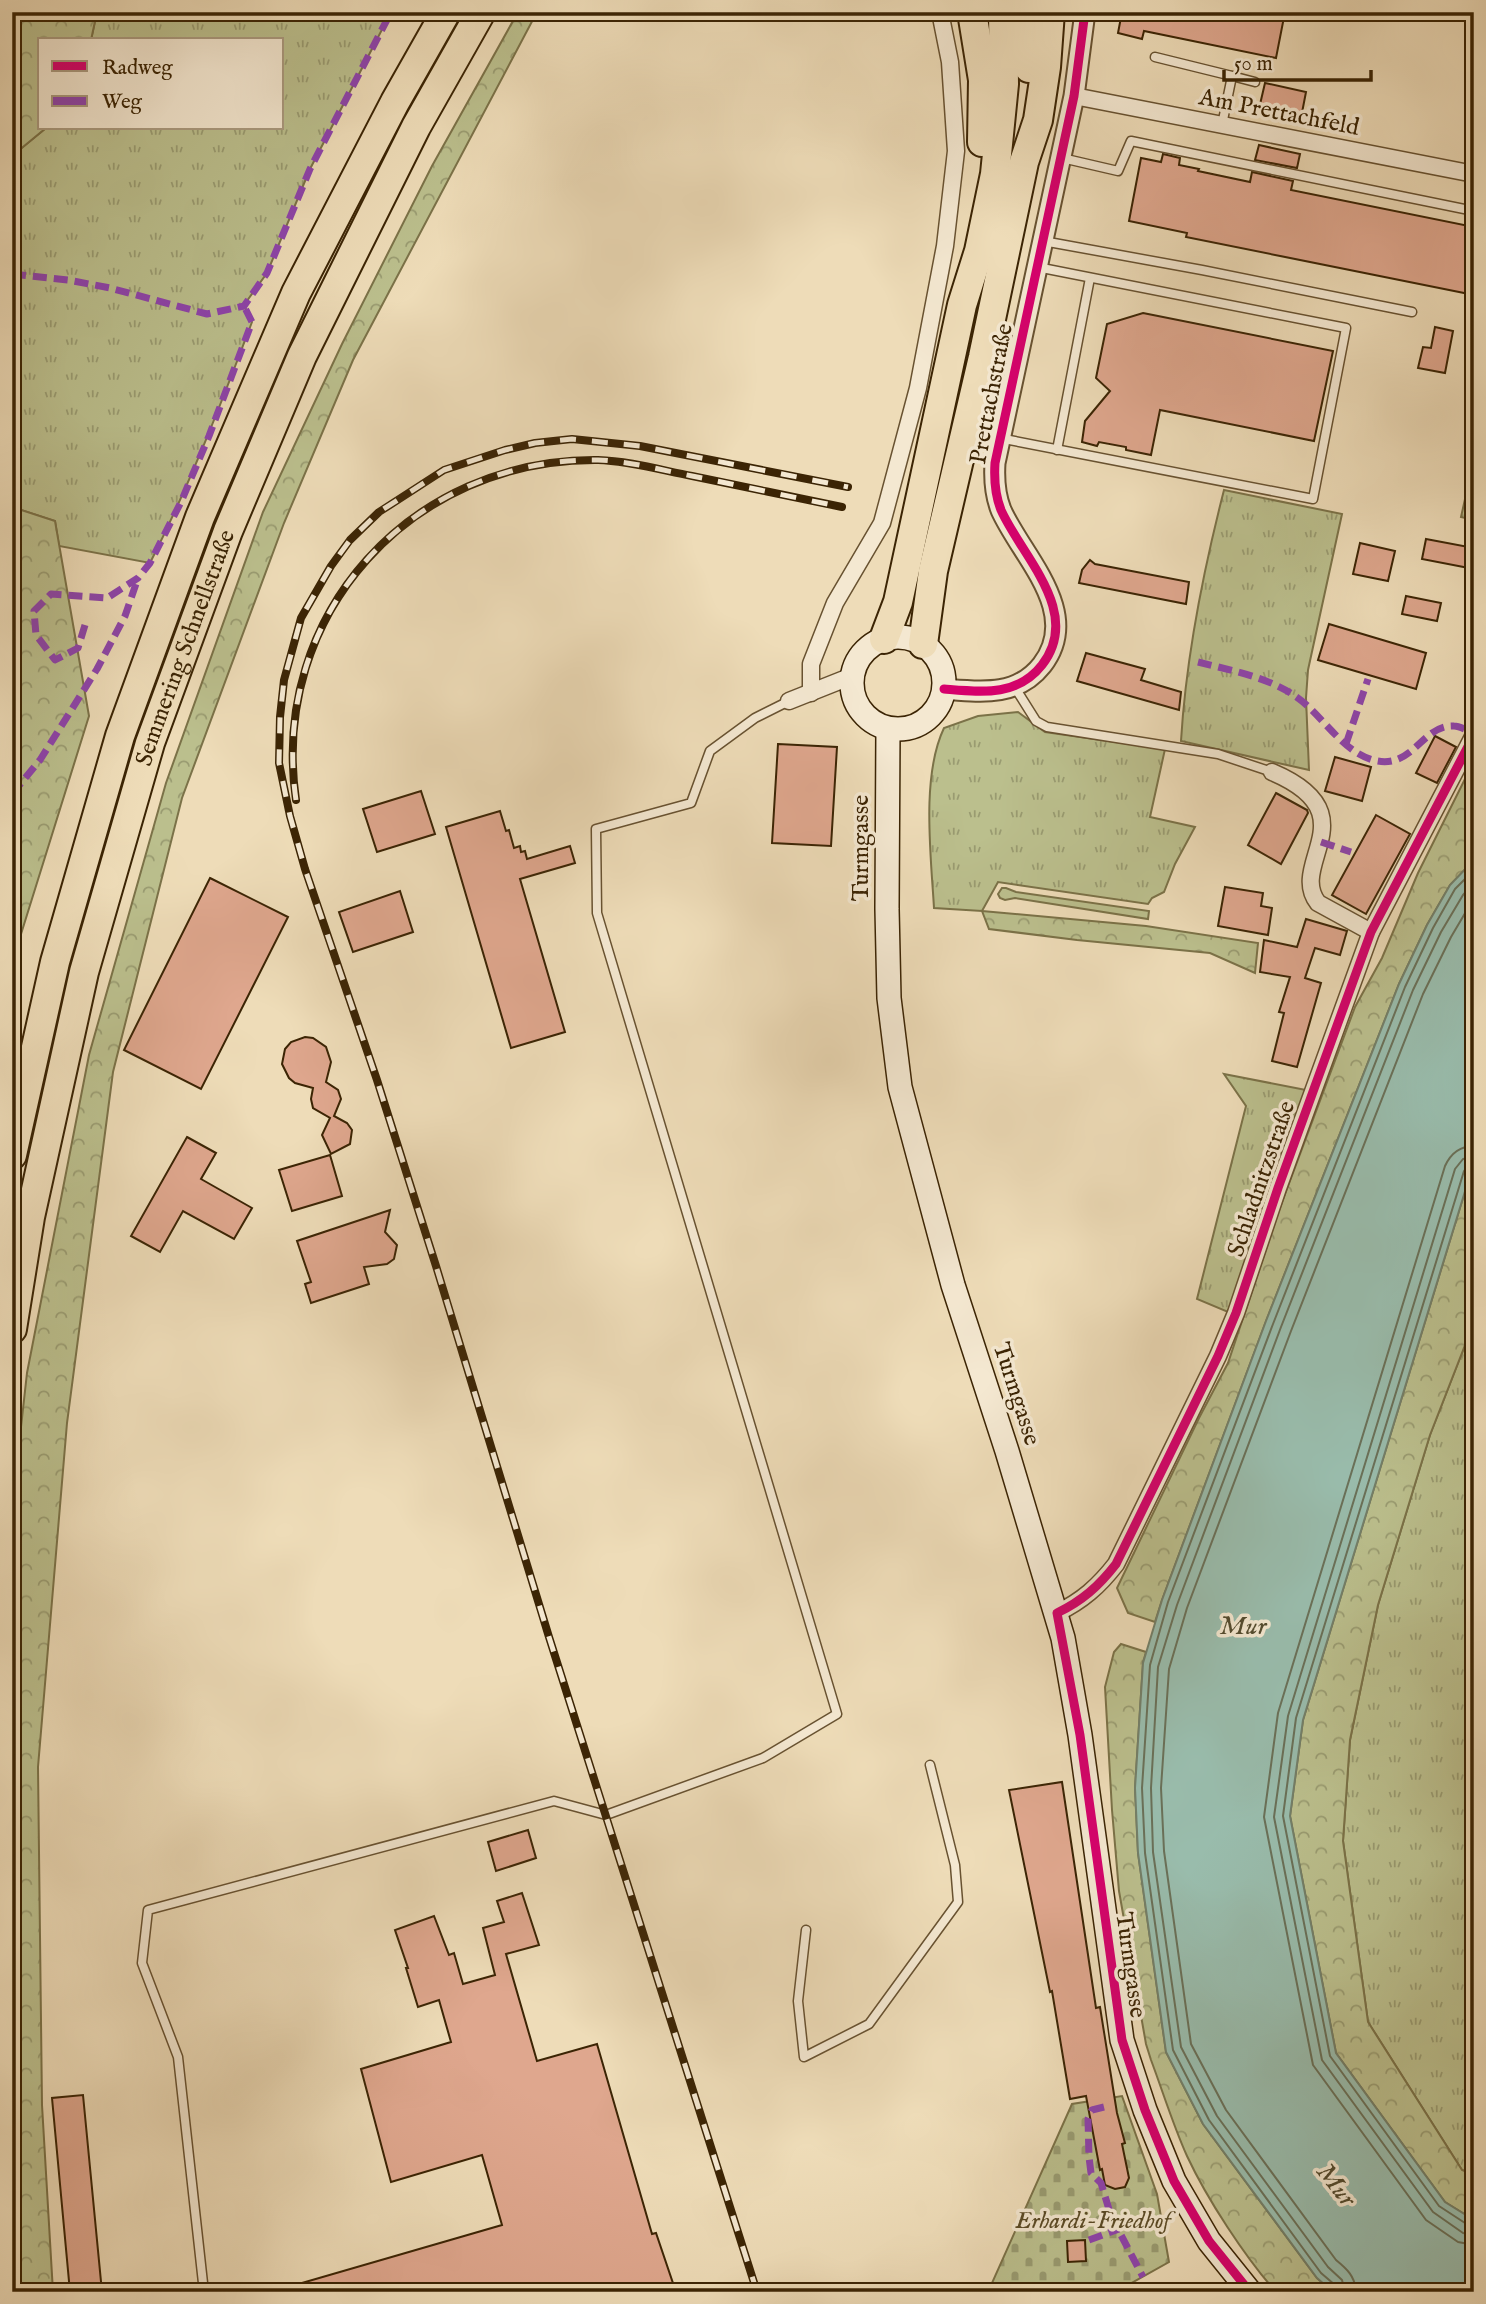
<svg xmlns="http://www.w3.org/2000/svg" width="1486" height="2304" viewBox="0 0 1486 2304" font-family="'IM FELL English',serif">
<defs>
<pattern id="grass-tufts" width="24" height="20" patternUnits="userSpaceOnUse" patternTransform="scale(1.75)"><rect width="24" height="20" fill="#bbbf8d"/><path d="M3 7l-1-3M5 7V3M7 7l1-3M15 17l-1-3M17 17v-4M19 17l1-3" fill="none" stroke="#999b71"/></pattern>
<pattern id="forest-crowns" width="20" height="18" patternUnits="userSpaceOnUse" patternTransform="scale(1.75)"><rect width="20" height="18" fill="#bbbf8d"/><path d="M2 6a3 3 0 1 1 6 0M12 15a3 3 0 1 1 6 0" fill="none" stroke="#999b71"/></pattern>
<pattern id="cemetery-stones" width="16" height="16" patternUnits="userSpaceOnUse" patternTransform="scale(1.75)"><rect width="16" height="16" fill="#bbbf8d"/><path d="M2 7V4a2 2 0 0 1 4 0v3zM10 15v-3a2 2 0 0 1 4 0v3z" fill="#999b71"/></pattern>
</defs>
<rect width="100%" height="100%" fill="#eedcb8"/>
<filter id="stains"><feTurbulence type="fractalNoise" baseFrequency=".00286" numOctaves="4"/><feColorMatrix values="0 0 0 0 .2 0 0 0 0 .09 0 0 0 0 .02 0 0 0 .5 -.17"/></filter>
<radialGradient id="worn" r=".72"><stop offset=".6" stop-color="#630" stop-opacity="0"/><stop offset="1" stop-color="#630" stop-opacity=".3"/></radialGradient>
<g fill="url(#grass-tufts)" stroke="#7b7248" stroke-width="2">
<path d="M97,12H380L389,16L310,169L267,273L244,305L252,322C221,404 190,484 150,563L59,546L55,521L12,507V156L46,128H282V40H91Z"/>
<path d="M1474,459V520L1461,517Z"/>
<path d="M1224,490L1342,514L1308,670L1306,698L1309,770L1181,741C1186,656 1203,572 1224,490Z"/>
<path d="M1018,712L1045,732L1165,749L1150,817L1195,827L1175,864L1164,892L1152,898L1148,904L998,882L982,911L934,908C931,856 921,776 944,728L978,716Z"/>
<path d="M1224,1074L1306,1090L1228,1312L1197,1299L1246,1106Z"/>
<path d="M1474,1322V2175L1462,2170L1368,2022L1343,1841L1350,1740L1378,1605L1430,1435Z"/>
</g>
<g fill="url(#forest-crowns)" stroke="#7b7248" stroke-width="2">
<path d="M12,12H97L91,40H40V128H46L12,156Z"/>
<path d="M518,12H537L353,360L284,523L182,798L113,1072L67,1423L38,1767L42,2105L53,2292H12V1508L27,1373L89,1055L166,783L263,512L342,344L432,166Z"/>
<path d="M12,507L55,521L89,716L12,963Z"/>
<path d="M1474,761V860L1450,885L1427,925L1399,984L1266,1321L1162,1600L1155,1622L1128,1613L1117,1588L1199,1418L1228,1363L1278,1213L1355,1007L1382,958L1418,873Z"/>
<path d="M982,911L1146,926L1258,943L1255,973L1210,953L1077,940L989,929Z"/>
<path d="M1474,1162V1322L1430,1435L1378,1605L1350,1740L1343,1841L1368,2022L1462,2170L1474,2175V2220L1445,2202L1336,2053L1290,1816L1303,1720Z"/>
<path d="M1121,1644L1146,1652L1143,1663L1135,1788L1138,1853L1166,2052L1203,2124L1317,2278L1333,2292H1276C1245,2257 1207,2199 1187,2156C1173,2125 1163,2092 1151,2060L1146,2044L1119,1891L1112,1810L1105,1687L1114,1652Z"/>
</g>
<path fill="url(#cemetery-stones)" stroke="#7b7248" stroke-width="2" d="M1122,2096L1157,2194L1169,2262L1119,2290V2292H988L1072,2104Z"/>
<path fill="#bbbf8d" stroke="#7b7248" stroke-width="2" d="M1002,888H1006L1016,892L1149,911L1148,919L1015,898L1005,900L1000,898L998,894Z"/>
<path fill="#99bcac" stroke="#737f69" stroke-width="2" d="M1474,860V1162L1303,1720L1290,1816L1336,2053L1445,2202L1474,2220V2292H1333L1317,2278L1203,2124L1166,2052L1138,1853L1135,1788L1143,1663L1162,1600L1266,1321L1399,984L1427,925L1450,885Z"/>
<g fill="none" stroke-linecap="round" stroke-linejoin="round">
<g stroke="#6a7058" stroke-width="2">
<path d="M1474,1146C1460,1146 1451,1153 1445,1166L1278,1713L1264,1817L1313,2065L1426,2220L1458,2242L1474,2245"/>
<path d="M1474,1157L1463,1159L1455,1169L1288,1716L1274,1817L1322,2060L1433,2212L1463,2233L1474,2235"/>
<path d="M1474,1165L1468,1166L1464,1171L1296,1718L1283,1816L1330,2056L1439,2206L1468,2225L1474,2226"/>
<path d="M1337,2292L1335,2285L1321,2273L1209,2120L1173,2050L1145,1853L1142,1788L1150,1665L1168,1602L1273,1324L1405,987L1433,928L1455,889L1474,870"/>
<path d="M1345,2292L1342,2280L1328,2267L1217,2116L1181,2047L1153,1852L1151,1788L1158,1667L1177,1605L1281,1327L1413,990L1441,932L1463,895L1474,883"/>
<path d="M1356,2292C1355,2276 1347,2269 1336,2260L1226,2110L1191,2044L1164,1851L1161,1788L1169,1669L1187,1608L1291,1331L1423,994L1451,937L1474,898"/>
</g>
</g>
<g fill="#dfa78e" stroke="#3b2404" stroke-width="2">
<path d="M1122,12H1285L1276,58L1144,31L1142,39L1118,33Z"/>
<path d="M1265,83L1306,92L1300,123L1258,113Z"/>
<path d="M1259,145L1300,154L1297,168L1255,160Z"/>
<path d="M1163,154L1180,158L1179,165L1199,169L1198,171L1250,182L1252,172L1293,181L1291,190L1474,227V295L1186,237L1187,233L1129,221L1141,158L1161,162Z"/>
<path d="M1143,313L1333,351L1314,441L1160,410L1151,455L1126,450V447L1099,442L1097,446L1082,442L1085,421L1110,391L1096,378L1107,324Z"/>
<path d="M1435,327L1453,331L1445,373L1418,368L1423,347L1431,348Z"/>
<path d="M1426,539L1474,548V569L1422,559Z"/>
<path d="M1360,543L1395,551L1388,581L1353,574Z"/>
<path d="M1090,560L1095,564L1189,582L1186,604L1079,583L1082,570Z"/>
<path d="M1406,596L1441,603L1437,621L1402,614Z"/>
<path d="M1329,624L1426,653L1416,689L1318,660Z"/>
<path d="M1086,653L1145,669L1141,680L1181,692L1179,710L1077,681Z"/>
<path d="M1435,736L1456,747L1437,783L1416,773Z"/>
<path d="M778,744L837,747L831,846L772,843Z"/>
<path d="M1335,757L1371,767L1362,801L1325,791Z"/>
<path d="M421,791L435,834L377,852L363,809Z"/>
<path d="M1276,793L1307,810L1308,813L1281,864L1248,845Z"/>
<path d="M500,811L506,831L509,830L514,848L520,846L521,852L525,851L527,859L570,846L575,863L520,879L565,1032L511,1048L446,827Z"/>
<path d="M1376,815L1410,834L1366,914L1332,895Z"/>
<path d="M210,878L288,917L201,1089L124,1050Z"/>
<path d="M1225,887L1263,893L1261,906L1272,908L1268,935L1218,926Z"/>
<path d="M400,891L413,932L353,952L339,912Z"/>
<path d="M1306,919L1347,931L1340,955L1315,948L1305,978L1321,983L1297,1067L1272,1061L1284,1013L1279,1012L1290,977L1260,972L1264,940L1297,947Z"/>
<path d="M305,1037L313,1038L326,1047L331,1062L326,1082L338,1090L341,1099L334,1116L347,1123L352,1130L350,1144L331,1154L322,1135L330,1118L313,1108L311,1099L313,1088L295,1083L289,1078L282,1064L285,1049L291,1042Z"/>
<path d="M187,1137L216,1153L201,1179L252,1208L234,1239L183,1211L160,1252L131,1236Z"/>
<path d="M330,1155L342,1196L292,1211L279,1170Z"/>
<path d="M390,1210L385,1232L397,1245L394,1259L387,1264L364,1267L369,1284L311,1303L305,1284L311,1282L297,1241Z"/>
<path d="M1062,1782L1096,2008L1100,2007L1117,2113L1125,2143L1122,2144L1129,2178L1125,2187L1115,2189L1105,2185L1102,2169L1100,2170L1086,2096L1070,2099L1052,1991L1050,1992L1009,1790Z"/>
<path d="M528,1830L536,1858L496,1871L488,1842Z"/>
<path d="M522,1893L539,1945L506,1954L537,2061L597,2044L652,2234L656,2233L676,2292H288V2287L502,2225L482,2155L391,2182L361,2069L451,2042L439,2000L418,2007L406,1968H408L395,1930L434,1916L449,1955L454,1953L463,1984L495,1975L483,1928L504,1922L497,1901Z"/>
<path d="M83,2095L102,2292H70L52,2098Z"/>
<path d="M1085,2240L1086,2261L1068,2262L1067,2241Z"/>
</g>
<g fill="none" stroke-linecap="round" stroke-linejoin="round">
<g stroke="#685231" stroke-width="11">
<g id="service">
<path d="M1155,57L1232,76L1222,125"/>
<path d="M1232,76L1255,82"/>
<path d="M1062,158L1118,171L1131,141L1474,211"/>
<path d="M1043,241L1202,270L1412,312"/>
<path d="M999,438L1313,499L1346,328L1037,267"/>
<path d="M1057,450L1090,278"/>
<path d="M1014,686L1036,721L1047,727L1218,754L1272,772"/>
<path d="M806,1930L798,2001L804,2057L869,2024L958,1902L955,1865L930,1765"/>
<path d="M204,2292L178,2057L142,1963L148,1910L554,1801L606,1815L763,1758L837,1714L597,913L596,829L691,803L710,751L755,718L789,701"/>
</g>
</g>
<g stroke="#685231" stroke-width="19">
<g id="minor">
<path d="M1074,96L1474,174"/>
<path d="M811,693V664L835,603L882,523L918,388L945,246L956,151L950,62L940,12"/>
<path d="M789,701L852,676"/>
<path d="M1272,772C1371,814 1287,864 1318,903L1371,932"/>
<path d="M1057,1613C1082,1601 1099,1586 1116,1564L1218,1356L1236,1313L1278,1188L1371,932L1474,735"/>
</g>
</g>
<g stroke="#685231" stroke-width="23">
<path id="tertiary" d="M944,689C981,692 1017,697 1042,665C1083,612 1022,557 1001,510C995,495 994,479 995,463L1074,96L1085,12"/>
</g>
<g stroke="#3b2404" stroke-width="26">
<g id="secondary">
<circle cx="898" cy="683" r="46"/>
<path d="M888,729L887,909L889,998L900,1087L953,1285L1007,1451L1063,1638L1080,1735L1122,2040L1145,2110L1174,2181L1209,2241L1250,2292"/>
</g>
</g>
<g stroke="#3b2404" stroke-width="32">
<g id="motorway">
<path d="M972,12L983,80L982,142"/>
<path d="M1027,12L1029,68"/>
<path d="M884,639L898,602L962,305L979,251L995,174L1004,84L1003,12"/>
<path d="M923,644L933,571L983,357L1024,162L1038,120L1046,67L1050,12"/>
<path d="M12,1155L55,962L120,736L200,517L296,293L395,102L446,12"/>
<path id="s1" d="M12,1329L30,1217L84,972L150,743L228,531L302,356L416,127L481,12"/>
</g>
</g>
<use href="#service" stroke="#f4e8d1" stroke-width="8"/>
<use href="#minor" stroke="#f4e8d1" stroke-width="16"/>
<use href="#tertiary" stroke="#f4e8d1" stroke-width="19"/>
<use href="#secondary" stroke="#f4e8d1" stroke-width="23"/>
<use href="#motorway" stroke="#eedcb8" stroke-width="28"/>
<g stroke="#3b2404" stroke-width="8">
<g id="rail">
<path d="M296,800C269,614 412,458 598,460C629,461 661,470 692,476C742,486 792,497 842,507"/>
<path d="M757,2292L549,1637L436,1266L377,1080L305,869L290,816L279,763L280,717L284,680L301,618L331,566L350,540L379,512L444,470L505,450L535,443L572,439L640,446L848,487"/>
</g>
</g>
<use href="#rail" stroke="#f4e8d1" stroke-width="5" stroke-dasharray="16" stroke-linecap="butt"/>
<g stroke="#8e44ad" stroke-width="7" stroke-dasharray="14 7" stroke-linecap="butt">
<path d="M12,274L68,280L110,288L207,314L244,306L267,273L310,169L391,12"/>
<path d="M85,625L78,648L55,660L36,635L34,611L51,594L107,598L138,578L150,563L181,502L209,436L252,322L244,306"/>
<path d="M1198,662C1229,670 1268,677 1295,696C1322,714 1341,751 1373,760C1413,771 1422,724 1454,726C1460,726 1468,731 1474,733"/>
<path d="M1346,744L1368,679"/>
<path d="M12,794L40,760L97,669L125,616L138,578"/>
<path d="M1321,842L1351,852"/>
<path d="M1104,2107L1092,2110L1088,2119L1089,2157L1091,2173L1101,2183L1111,2216L1143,2277"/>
<path d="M1089,2240L1119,2229"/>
</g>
<g stroke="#f4e8d1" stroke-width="13">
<g id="cycleway">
<path d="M944,689C981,692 1017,697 1042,665C1083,612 1022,557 1001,510C995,495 994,479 995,463L1074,96L1085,12"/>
<path d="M1250,2292L1209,2241L1174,2181L1145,2110L1122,2040L1080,1735L1057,1613C1082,1601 1099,1586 1116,1564L1218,1356L1236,1313L1278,1188L1371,932L1474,735"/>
</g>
</g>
<use href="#cycleway" stroke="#d6006c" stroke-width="9"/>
</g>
<g text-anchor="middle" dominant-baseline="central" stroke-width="7" stroke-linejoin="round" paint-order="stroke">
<g font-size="24" fill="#3b2404" stroke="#f4e8d1">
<text transform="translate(1279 113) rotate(11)">Am Prettachfeld</text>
<text transform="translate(992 394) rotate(-79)">Prettachstraße</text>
<text stroke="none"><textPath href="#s1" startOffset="704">Semmering Schnellstraße</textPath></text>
<text transform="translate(861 848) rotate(-90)">Turmgasse</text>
<text transform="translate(1262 1179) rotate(-71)">Schladnitzstraße</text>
<text transform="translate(1016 1394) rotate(72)">Turmgasse</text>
<text transform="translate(1130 1965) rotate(82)">Turmgasse</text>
</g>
<g font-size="24" font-style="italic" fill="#5b4b26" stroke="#f4e8d1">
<text x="1093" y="2221">Erhardi-Friedhof</text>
</g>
<g font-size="26" font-style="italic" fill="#524a2e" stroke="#f4e8d1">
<text x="1243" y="1626">Mur</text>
<text transform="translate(1336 2185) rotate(52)">Mur</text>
</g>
</g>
<rect width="1486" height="2304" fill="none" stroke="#eedcb8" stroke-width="42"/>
<rect x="14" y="14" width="1458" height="2276" fill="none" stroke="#3b2404" stroke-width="3.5"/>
<rect x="21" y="21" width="1444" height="2262" fill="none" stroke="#3b2404" stroke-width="2"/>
<rect x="38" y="38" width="245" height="91" fill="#f4e8d1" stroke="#aa9a7f" stroke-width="2"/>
<rect x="52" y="61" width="35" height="10" fill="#d6006c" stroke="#aa9a7f" stroke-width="2"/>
<text x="102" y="74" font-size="21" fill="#3b2404">Radweg</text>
<rect x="52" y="96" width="35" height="10" fill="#8e44ad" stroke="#aa9a7f" stroke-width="2"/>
<text x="102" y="108" font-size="21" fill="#3b2404">Weg</text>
<path d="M1224 70v10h147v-10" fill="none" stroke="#3b2404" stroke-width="3.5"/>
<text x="1234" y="70" font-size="21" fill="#3b2404" stroke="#f4e8d1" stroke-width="5" paint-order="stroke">50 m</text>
<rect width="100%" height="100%" filter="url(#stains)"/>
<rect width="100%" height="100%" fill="url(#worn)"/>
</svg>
